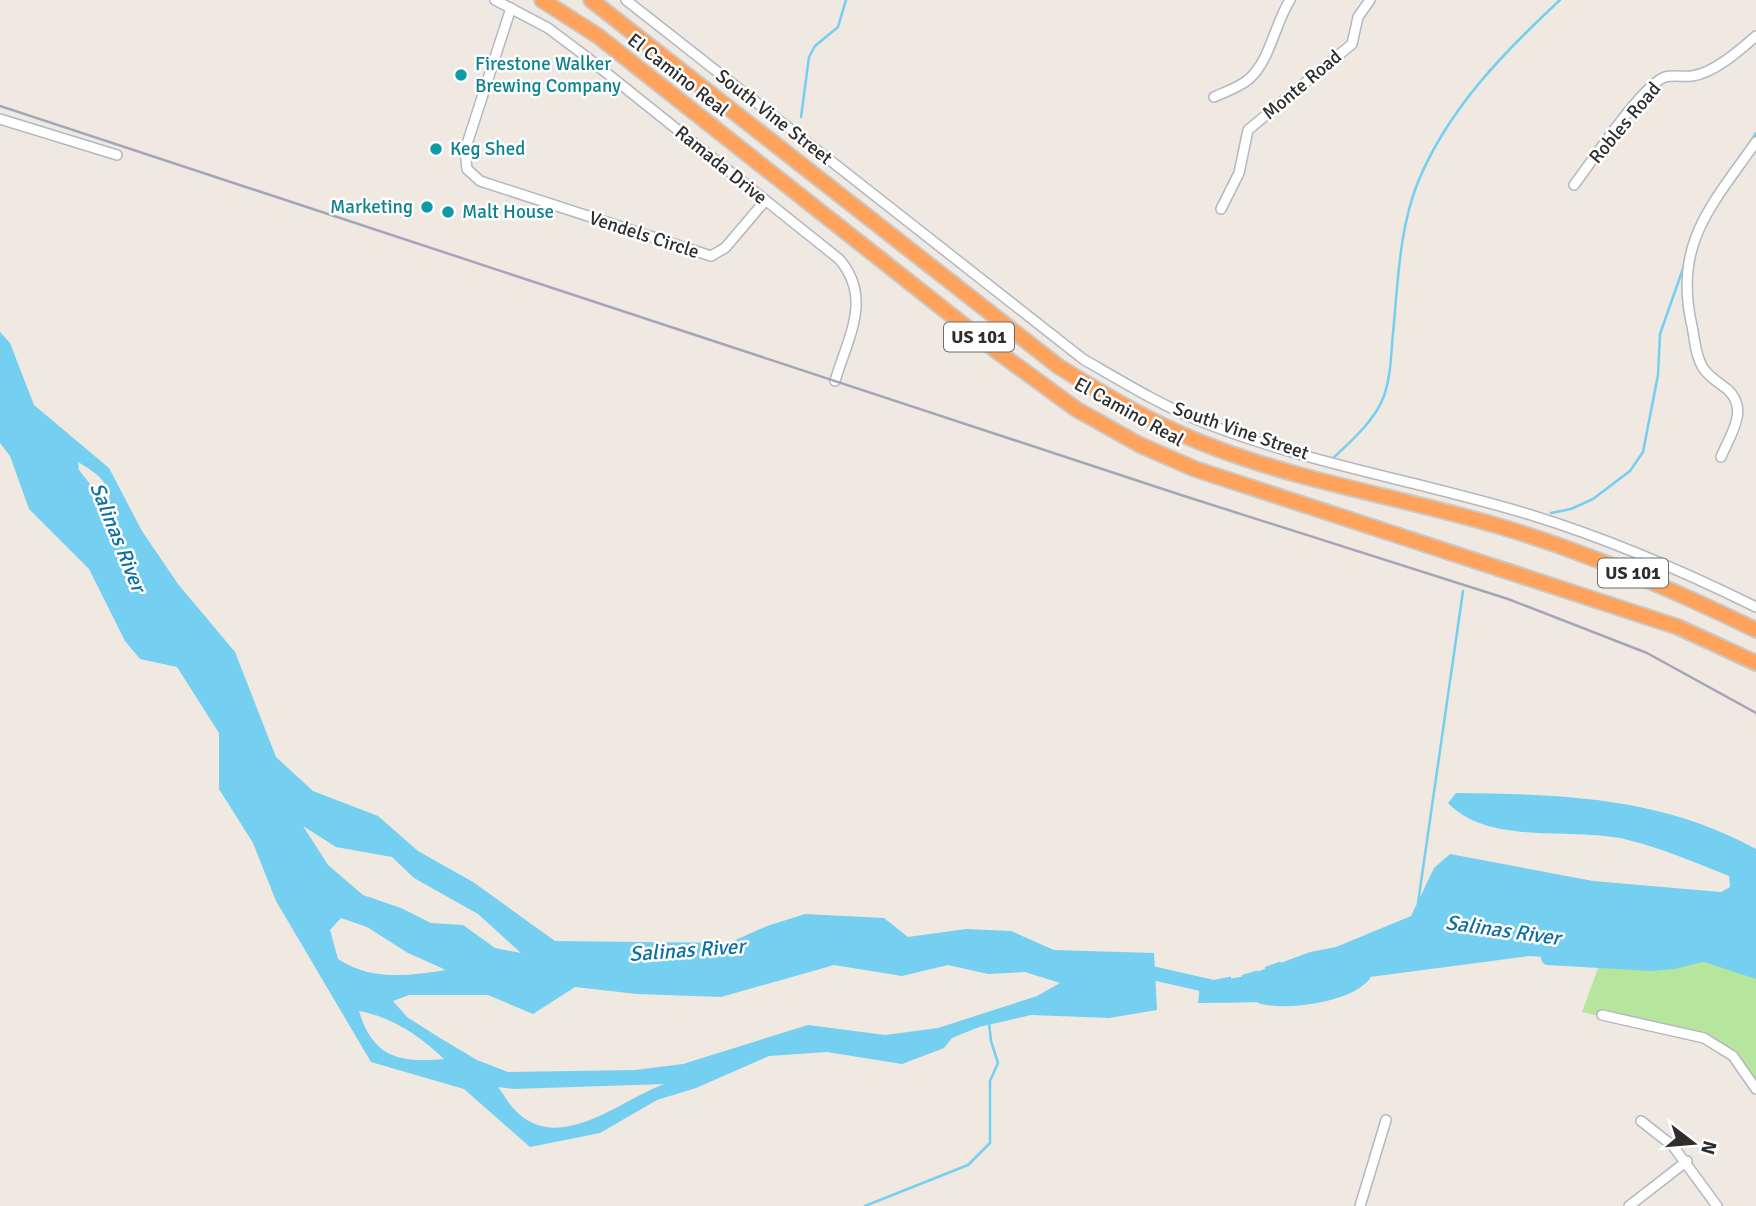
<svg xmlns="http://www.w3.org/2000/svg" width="1756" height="1206" viewBox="0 0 1756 1206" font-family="Signika,sans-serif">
<rect width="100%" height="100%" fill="#efe9e1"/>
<path fill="#b6e59e" d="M1756,926V1089L1721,1047L1582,1012L1601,960L1675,962L1727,948Z"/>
<g fill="#75cff0" fill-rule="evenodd">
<path d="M0,332L10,343L34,405L109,468L142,531L178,584L235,652L276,757L313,791L378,816L418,851L473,882L555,941L729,943L767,926L805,914L884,918L908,937L966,929L1011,931L1054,950L1154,953L1157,1010L1109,1018L1031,1015L979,1027L952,1038L944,1048L902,1064L827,1052L769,1056L696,1088L657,1100L600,1133L530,1147L464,1089L371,1062L276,901L253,843L219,789V733L177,667L140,659L125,641L89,569L29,509L10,456L0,443ZM78,462C98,474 112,483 109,508L79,470ZM303,826L336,847L392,857L414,878L478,914L521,953L495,948L463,925L431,923L401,908L363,895L328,865ZM341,918L367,927L408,953L446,970C407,976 372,981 338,959L330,930ZM834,965L902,976L948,965L988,974L1025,972L1060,983L1037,996L938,1028L885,1035L808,1025L683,1064L635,1070L508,1072L477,1060L440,1038L407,1017L393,1001L409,995H488L533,1014L575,987L637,994L721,997ZM359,1011C392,1017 420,1036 444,1059C400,1063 373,1058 359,1011ZM664,1084C621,1100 561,1153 518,1113C510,1106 504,1095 498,1087L513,1089Z"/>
<path d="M1456,793C1562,794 1662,797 1756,849V979L1692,958L1651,964L1530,956L1362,978C1333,1006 1238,1002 1198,1003L1200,984L1246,976L1310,952L1336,947L1411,916L1434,868L1450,854L1593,881L1721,892L1730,887L1729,876C1696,863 1662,848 1628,840C1574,826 1490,847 1448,803Z"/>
</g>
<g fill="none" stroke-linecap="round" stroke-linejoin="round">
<g stroke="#75cff0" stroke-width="2.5">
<path d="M801,117L809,57L815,46L838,27L846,0"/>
<path d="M1745,151L1756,133"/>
<path d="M1707,205L1735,165"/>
<path d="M1330,461C1349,443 1375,421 1384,396C1391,376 1391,354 1393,333C1398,283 1399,229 1418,182C1448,109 1504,52 1560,0"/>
<path d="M1551,513L1571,509L1593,499L1630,471L1643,452L1658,375L1660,334L1686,260"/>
<path d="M1418,903L1463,591"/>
<path d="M1266,968L1280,963"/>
<path d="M1243,976L1257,972"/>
<path d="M1200,984L1230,978"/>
<path d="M865,1206L968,1165L990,1143V1081L998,1063L991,1041L989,1023"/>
</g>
<g stroke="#75cff0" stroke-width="14">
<path d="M1548,958L1651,964L1674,962L1705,954"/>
<path d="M1139,970L1218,988"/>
<path d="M1262,997C1287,1003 1346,996 1364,975"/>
</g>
<g stroke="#b4b7c1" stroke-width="12">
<g id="minor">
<path d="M495,0L548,28L584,55L839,259C873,298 848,337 835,381"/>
<path d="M626,0L1083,359C1123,382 1162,406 1205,423C1310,464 1423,482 1531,515C1609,539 1683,571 1756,607"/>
<path d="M511,8L465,150L467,169L480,181L711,256L725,248L765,201"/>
<path d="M1214,97C1225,92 1240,87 1249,79C1270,61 1275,23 1290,0"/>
<path d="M0,119L117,155"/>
<path d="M1574,185C1591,163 1643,84 1665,77C1673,75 1684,77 1692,76C1714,73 1740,50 1756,36"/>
<path d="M1221,209L1239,173L1248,130L1352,44L1358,17L1370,0"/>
<path d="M1721,457C1730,435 1750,409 1727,389C1719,383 1708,376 1703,368C1695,355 1695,340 1692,326C1673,244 1711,206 1756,142"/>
<path d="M1602,1015L1704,1038L1733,1056L1756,1089"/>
<path d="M1641,1121L1673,1146L1717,1206"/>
<path d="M1360,1206L1386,1120"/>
<path d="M1629,1206L1687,1161"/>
</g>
</g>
<g stroke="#c9c9c9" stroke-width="18">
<g id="highway">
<path d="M542,0L598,36L994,349L1076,409L1140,445L1195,469L1678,627L1756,663"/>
<path d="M591,0L1058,366C1109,398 1160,428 1218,449C1311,484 1410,499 1505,528C1592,554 1674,590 1756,630"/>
</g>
</g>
<use href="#minor" stroke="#fff" stroke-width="9"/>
<use href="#highway" stroke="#ffa35c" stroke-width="14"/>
<path stroke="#a3a6b8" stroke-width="2.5" d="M0,106L1181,495L1508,599L1647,653L1756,713"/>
</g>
<g fill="#0f9aa8" stroke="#fff" stroke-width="2.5">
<circle cx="461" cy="75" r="7"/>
<circle cx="436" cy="149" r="7"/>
<circle cx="427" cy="207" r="7"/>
<circle cx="448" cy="212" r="7"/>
</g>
<g text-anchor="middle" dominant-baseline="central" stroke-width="5" stroke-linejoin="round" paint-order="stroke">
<g fill="#fff" stroke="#6d6d6d" stroke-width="2">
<rect x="944" y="322.5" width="70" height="29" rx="5"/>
<rect x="1598" y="558.5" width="70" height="29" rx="5"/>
</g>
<g font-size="18" font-weight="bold" fill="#2e2e2e">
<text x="979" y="337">US 101</text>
<text x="1633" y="573">US 101</text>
</g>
<g font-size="19" fill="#0d838f" stroke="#fff" text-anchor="start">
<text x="475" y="64">Firestone Walker<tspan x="475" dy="22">Brewing Company</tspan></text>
<text x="450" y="149">Keg Shed</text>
<text x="413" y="207" text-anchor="end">Marketing</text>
<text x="462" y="212">Malt House</text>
</g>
<g font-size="19" fill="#2e2e2e" stroke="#fff">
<text transform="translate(678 75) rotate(38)">El Camino Real</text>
<text transform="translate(1302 85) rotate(-40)">Monte Road</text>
<text transform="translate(774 117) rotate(38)">South Vine Street</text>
<text transform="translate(1625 123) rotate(-50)">Robles Road</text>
<text transform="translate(721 165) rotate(39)">Ramada Drive</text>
<text transform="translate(644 235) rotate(18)">Vendels Circle</text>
<text transform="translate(1129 412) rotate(29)">El Camino Real</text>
<text transform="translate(1241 431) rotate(19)">South Vine Street</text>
</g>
<g font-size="21" font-style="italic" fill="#0d6fa3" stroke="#fff">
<text transform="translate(118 537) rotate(68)">Salinas River</text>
<text transform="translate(1503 930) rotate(8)">Salinas River</text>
<text transform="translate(687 950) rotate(-4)">Salinas River</text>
</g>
</g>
<g transform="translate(1693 1143) rotate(106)" stroke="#ffffff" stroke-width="5" paint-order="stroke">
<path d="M0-5L12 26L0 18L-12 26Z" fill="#2e2e2e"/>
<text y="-10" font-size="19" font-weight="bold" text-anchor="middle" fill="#2e2e2e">N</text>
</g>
</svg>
